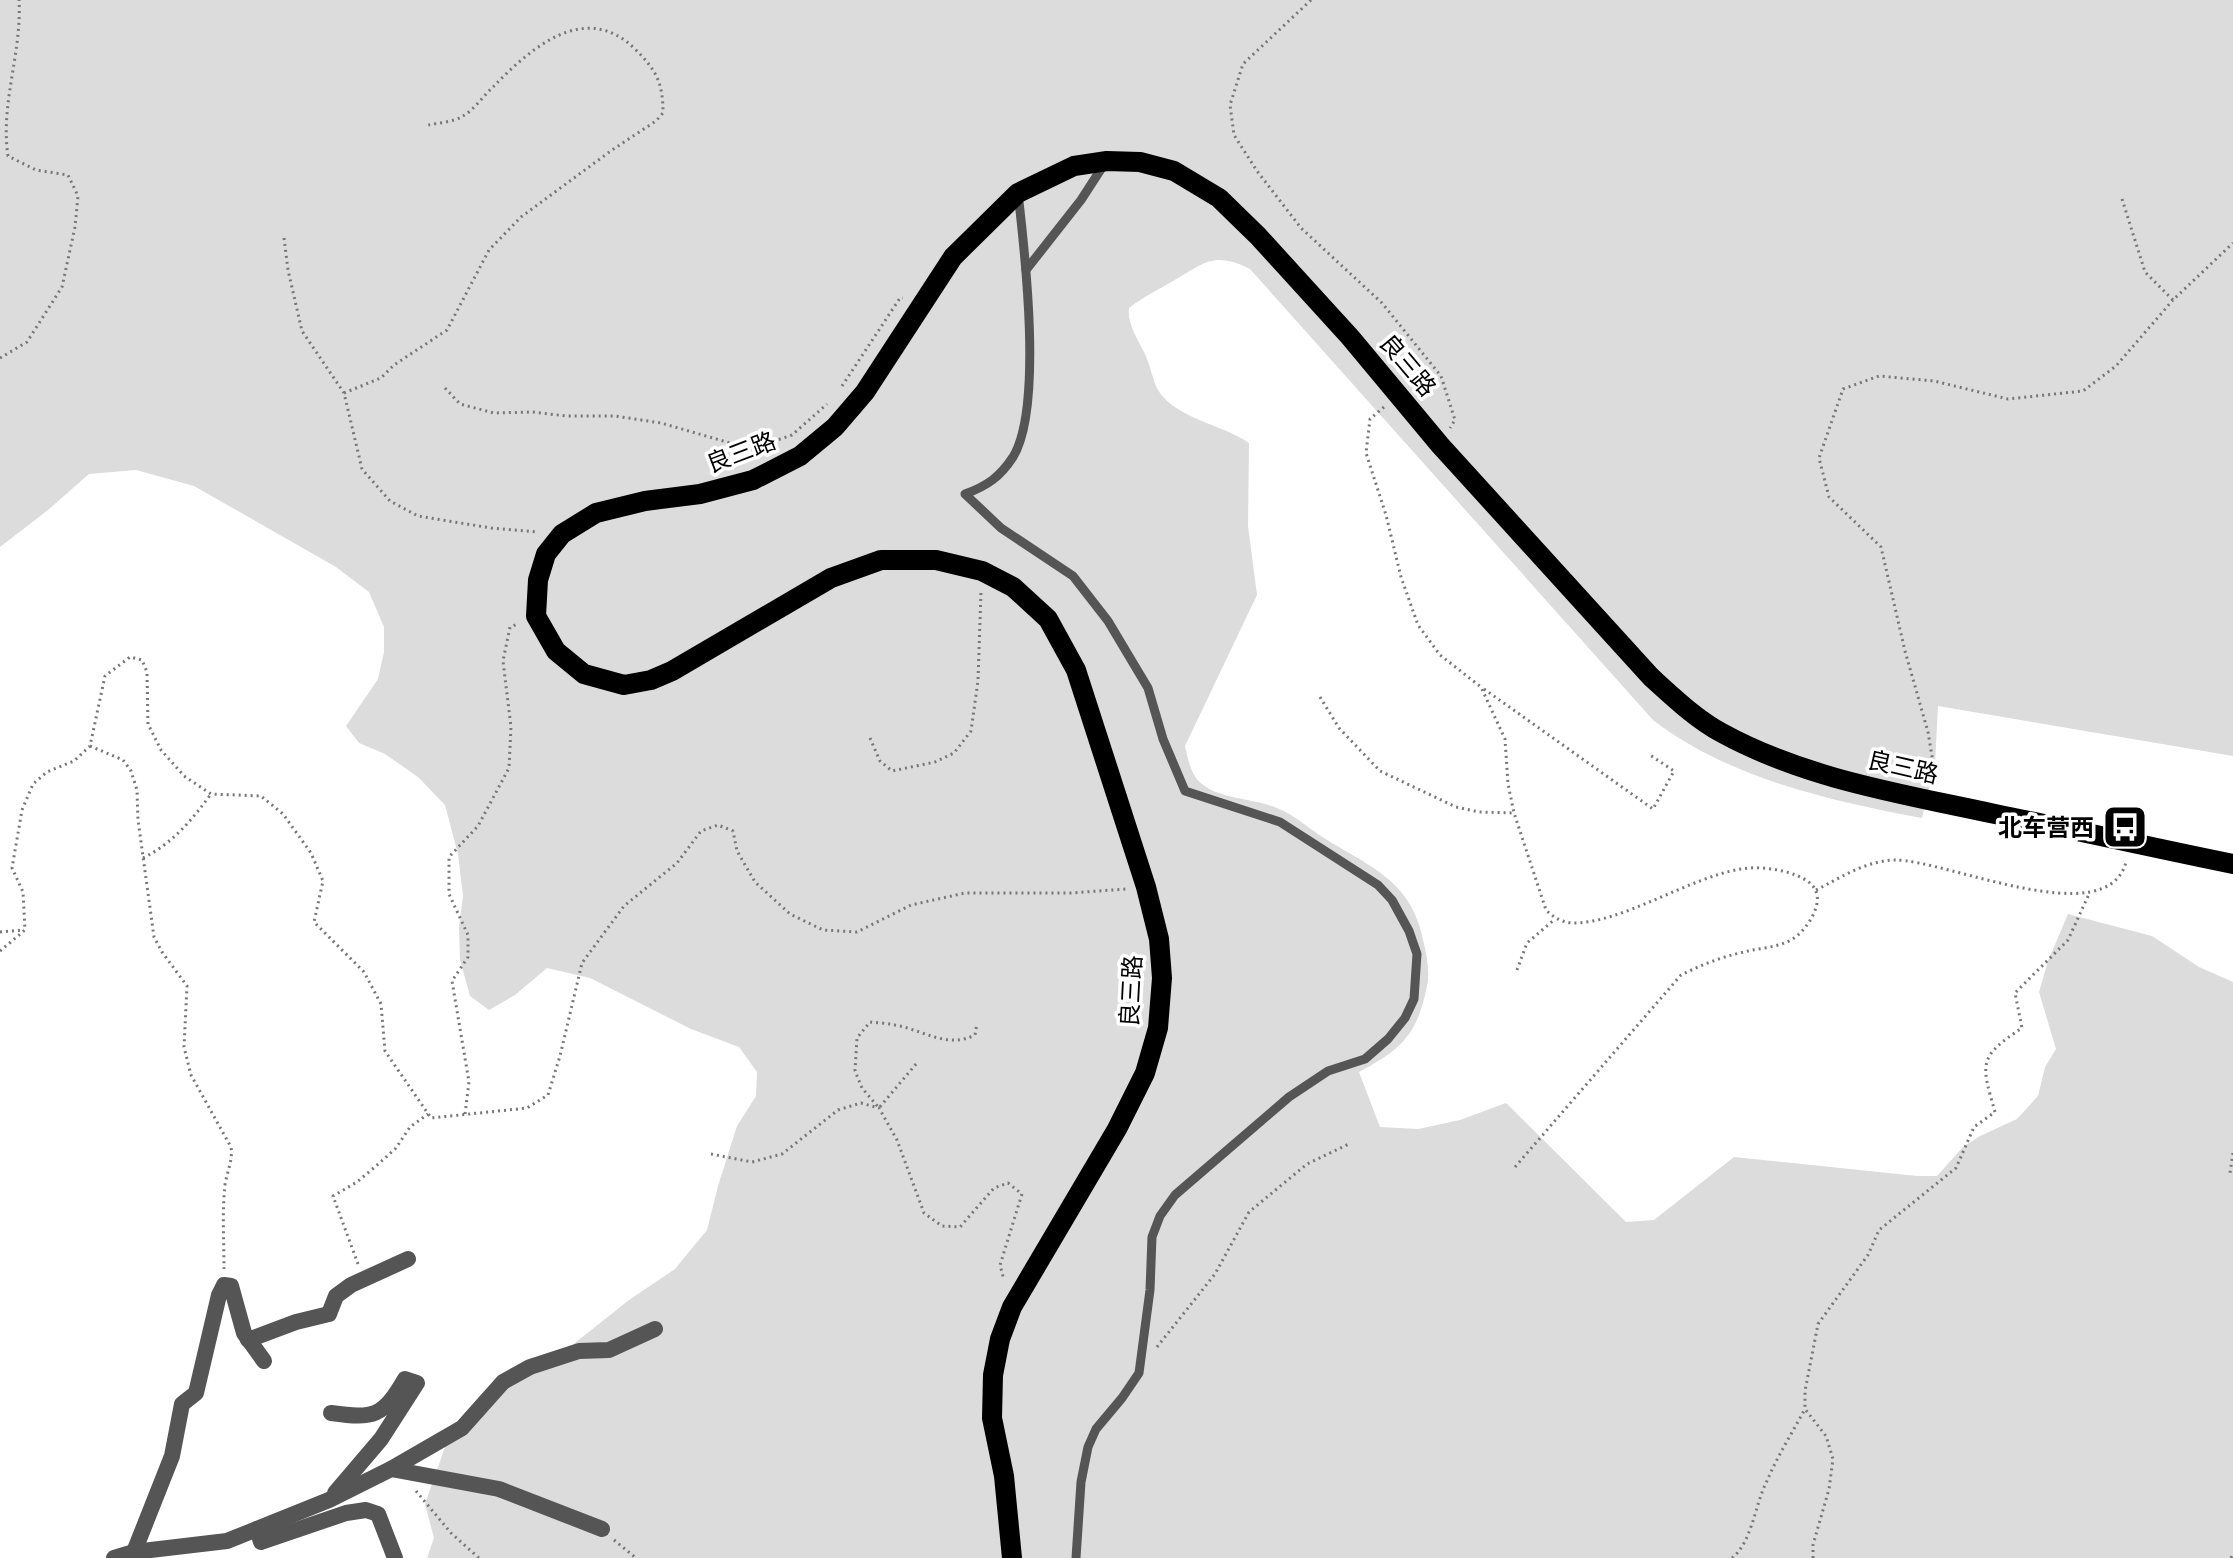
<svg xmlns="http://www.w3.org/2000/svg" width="2233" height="1558" viewBox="0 0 2233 1558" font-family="Raleway,'Noto Sans SC',sans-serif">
<rect width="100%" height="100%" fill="#fff"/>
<path fill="#dcdcdc" d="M0,0H2233V756L1938,706L1935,765L1922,818C1831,801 1728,778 1653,720L1250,269C1213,251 1205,263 1173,281C1158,290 1143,297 1129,308C1127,324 1138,339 1145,354C1150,365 1153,381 1158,390C1176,419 1222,424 1249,443L1248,526L1257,595L1185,746C1188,759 1191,776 1202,784C1222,800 1254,798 1277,808C1295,815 1308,828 1324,838C1372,868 1413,881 1424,944C1427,958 1430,972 1427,986C1417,1035 1402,1049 1359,1072L1380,1127L1418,1129L1460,1120L1506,1103L1626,1222L1654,1220L1734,1157L1917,1176H1937L1963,1147L1980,1136L2017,1119L2038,1096L2045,1067L2056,1049L2039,992L2048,961L2068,914L2152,936L2199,967L2233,982V1558H427L434,1538L425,1504L450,1433L485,1397L546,1366L629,1300L675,1269L707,1230L718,1186L737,1126L756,1096L757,1072L739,1047L691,1029L590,978L547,968L515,995L489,1010L470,996L460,960L459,927L463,896L458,854L445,805L418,777L385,754L359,743L346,726L378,679L384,652V627L369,592L336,567L194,486L136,470L89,474L48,510L0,547Z"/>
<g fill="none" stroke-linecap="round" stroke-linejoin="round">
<g stroke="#777" stroke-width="3" stroke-dasharray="2 4" stroke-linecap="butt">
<path d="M1311,0L1243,64L1230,105L1234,135L1257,171L1301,228L1382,303L1441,376L1455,420L1450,428"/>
<path d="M2122,199L2145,272L2173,300L2233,243"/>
<path d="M284,238L288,270L302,331L344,393L362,469L390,501L418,516L491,528L538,532"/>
<path d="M0,358L27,342L62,287L75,227L78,196L68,175L36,170L8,156C0,104 22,53 19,0"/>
<path d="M842,386L900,298H903"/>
<path d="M445,388L460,404L494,413L533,412L566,416H615L661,423L751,449L792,435L827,404"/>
<path d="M344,393L381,378L394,365L447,330L489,250L521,217L612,150L656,121L663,113C663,82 656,70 635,49C585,0 531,48 494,86C484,95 474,110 463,116C454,122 438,123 428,125"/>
<path d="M1384,407L1370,419L1366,453L1386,515L1401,577L1418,625L1440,655L1481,687L1505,739L1508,784L1514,813L1546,910C1553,917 1561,922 1572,923C1621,924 1690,877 1741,869C1759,866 1779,869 1796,875C1805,879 1815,884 1817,895C1820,910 1804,933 1791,940C1776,948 1759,948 1744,952C1721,957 1701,965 1681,975L1515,1167"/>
<path d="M1484,689L1653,809L1674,771L1650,755"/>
<path d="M1320,697L1339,728L1380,771L1456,807L1479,812L1514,813"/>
<path d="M870,738L880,761L892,771L935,762L954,753L971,731L978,681L981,591"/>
<path d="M90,746L123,760L131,771L137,790L138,820L154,937L162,952L187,986L184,1047L191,1075L231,1147C233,1161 227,1171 225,1185C222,1212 224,1241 224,1269"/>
<path d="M1936,781L1928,732L1905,651L1881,547L1829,497L1819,458L1843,389L1879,376L1934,381L2008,399L2083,391L2116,366L2173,300"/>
<path d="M143,858C173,843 191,821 211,794"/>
<path d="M1816,890C1842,877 1865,861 1895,860C1947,860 2107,934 2126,862"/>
<path d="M0,932L24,930"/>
<path d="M0,951L25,930L23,892L12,868L22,810L33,784L47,772L74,761L90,746L105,676L130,657L142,660L147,672L148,724L161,750L184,776L211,794L261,796L283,814L311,853L323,881L314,922L364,972L381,1004L385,1051L431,1118L527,1108L548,1095L560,1056L582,963L624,906L677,863L701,831L718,825L733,831L737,851L755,882L790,914L823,930L857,932L911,905L965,893H1071L1126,889"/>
<path d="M1517,970L1527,943L1555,919"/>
<path d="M916,1064L879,1108L862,1088L855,1071L857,1038L870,1022C878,1023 887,1023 895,1025C923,1030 947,1049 975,1035L977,1023"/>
<path d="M465,1114L469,1082L452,981L468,957V935L449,894V857L478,826L509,768L511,727L503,661L510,627L518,624"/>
<path d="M2233,1153L2230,1173H2233"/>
<path d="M711,1154L752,1162L782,1154L838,1110L861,1103L879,1108L897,1140L924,1213L942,1226L960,1227L994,1188L1008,1183L1022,1194L1000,1265L1004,1280"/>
<path d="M358,1264L333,1196L357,1182L376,1166L396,1148L410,1127L428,1114"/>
<path d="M1157,1347L1215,1274L1249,1212L1307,1164L1351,1143"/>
<path d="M416,1491L451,1533L479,1558"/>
<path d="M614,1540L636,1558"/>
<path d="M1732,1558C1752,1542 1755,1505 1766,1483C1777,1457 1792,1433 1805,1409"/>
<path d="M1813,1558V1545L1829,1489L1833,1459L1826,1436L1805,1409V1391L1818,1324L1868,1255L1879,1230L1956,1168L1974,1127L1995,1112C1981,1063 1978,1057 2022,1028L2015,993L2068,940L2089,894"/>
<path d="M2231,1558L2233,1554"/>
</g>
<g stroke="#555" stroke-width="9">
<path d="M1018,193C1025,253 1043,408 1013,457C1000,477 987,486 965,494L1001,528L1073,576L1108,621L1148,688L1163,739L1185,791L1280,822L1378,885L1392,900L1409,931L1417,954L1414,999L1405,1018L1388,1039L1365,1059L1328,1071L1289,1097L1175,1195L1160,1216L1152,1237L1150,1290L1139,1373L1122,1398L1096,1429L1088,1447L1081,1482L1076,1558"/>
<path d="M1026,270L1081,200L1105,163"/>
</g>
<g stroke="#555" stroke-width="16">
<path d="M248,1340L296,1322L329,1314L336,1296L351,1285L408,1259"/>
<path d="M331,1413C374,1419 383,1417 405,1379L417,1383L381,1439L335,1493"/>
<path d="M391,1469L462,1428L503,1382L530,1367L579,1351L609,1350L655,1329"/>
<path d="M257,1529L261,1542L346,1513L366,1510L378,1514L395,1558"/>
<path d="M134,1552L172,1456L182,1404L196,1393L219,1295L224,1285L231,1286L244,1333L264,1361"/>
<path d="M114,1558L134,1552L227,1541L329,1500L391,1469L499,1489L602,1529"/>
</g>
<path stroke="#000" stroke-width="20" d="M1012,1558L1004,1476L992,1418L993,1375L1000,1339L1012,1307L1117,1129L1145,1073L1158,1028L1162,978L1159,939L1146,887L1076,670L1048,619L1013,587L982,571L936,560H881L831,578L672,671L651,680L624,685L584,674L556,651L536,616L538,580L546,554L562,534L596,513L645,501L700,494L753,480L800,456L835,427L865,392L953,257L1018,193L1074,166L1107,161L1140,162L1174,171L1219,198L1258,236L1350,337L1440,445L1651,677C1673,697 1696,719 1722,733C1806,779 1903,794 1995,814C2075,830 2154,848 2233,864"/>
</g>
<defs>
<g id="bus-square" transform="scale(2.3)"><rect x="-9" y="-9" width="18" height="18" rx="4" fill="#000" stroke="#fff"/><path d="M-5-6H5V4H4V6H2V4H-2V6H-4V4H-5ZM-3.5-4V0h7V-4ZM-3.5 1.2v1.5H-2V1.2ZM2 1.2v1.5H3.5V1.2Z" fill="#fff"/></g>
</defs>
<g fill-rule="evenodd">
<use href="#bus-square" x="2125" y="827"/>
</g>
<g text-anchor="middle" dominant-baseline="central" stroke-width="7" stroke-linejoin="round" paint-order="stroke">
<g font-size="24" fill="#000" stroke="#fff">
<text transform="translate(1408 365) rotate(50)">良三路</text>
<text transform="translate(741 452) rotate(-21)">良三路</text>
<text transform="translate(1903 767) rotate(13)">良三路</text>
<text transform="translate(1131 991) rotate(-87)">良三路</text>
</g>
<g font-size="24" font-weight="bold" fill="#000" stroke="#fff" text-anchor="end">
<text x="2094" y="827">北车营西</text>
</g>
</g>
</svg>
